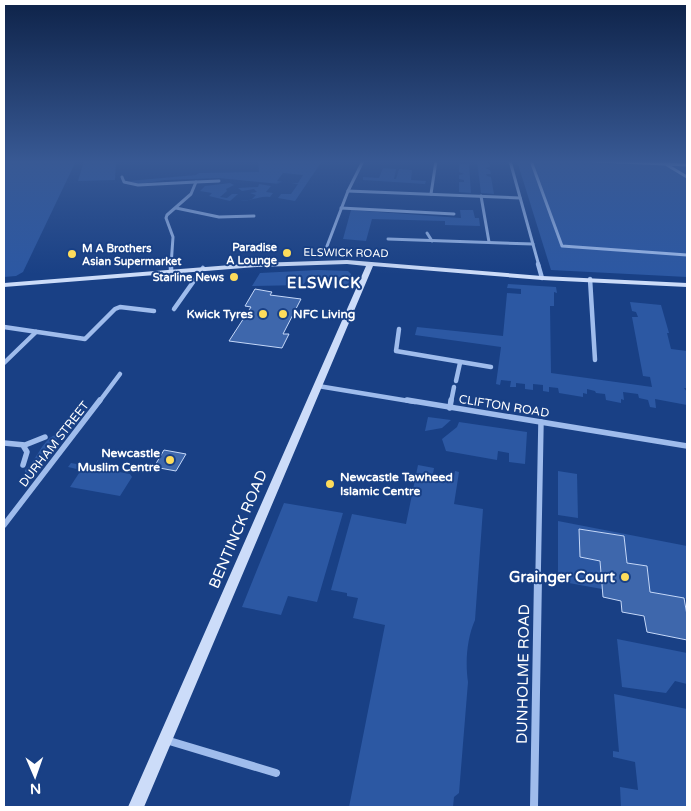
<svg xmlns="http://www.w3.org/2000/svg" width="691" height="811" viewBox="0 0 691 811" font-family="'Varela Round',sans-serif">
<rect width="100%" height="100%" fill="#194085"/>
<g fill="#2c58a3">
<path d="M4,161H76L23,272L16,276L4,277Z"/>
<path d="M84,161H116L115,180L78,181Z"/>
<path d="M258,161H322L295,201L278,198L281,194H291L298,184L291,183H298L303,175L283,173L277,181L283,182L276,183L280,184L219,178L165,180L139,184L128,181L196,175L199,173L259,172Z"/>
<path d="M477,161L489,163L490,167L485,168L490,170L491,174H486L487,176L491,177L494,194L481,193Z"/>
<path d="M517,161H687V277L551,270Z"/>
<path d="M459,164H469L471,193L459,192V182H464V180L459,179V175L464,174L459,172Z"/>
<path d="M383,168L396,169L394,179H396L399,169L412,170L411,180L426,181L425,184L363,180V177L379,178Z"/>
<path d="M230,183L234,185L226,189L227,191L220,197L227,198L232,194H238L230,201L209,196L212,193L200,191L205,186Z"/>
<path d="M259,184L271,186L266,192L273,193L270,197C258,195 252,202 240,200H251L256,195L250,193L257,192L254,189L242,191L238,188L258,187Z"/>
<path d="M351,210L461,218L460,210H473L475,218H479L480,226L445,225V221L372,219L366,241L343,239Z"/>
<path d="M318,270L348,271L351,274L348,285L306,281L303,285L252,286L260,273Z"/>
<path d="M508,284L556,287L557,293L554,292V306H550L551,373L652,387L650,377L643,376L632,317H638L636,312L632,311L630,302L661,305L669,333H667L671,349L687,351V388H684L687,392V405L655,399L656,408L650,407L648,400L639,398L638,394L623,392L624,400L621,399V403L606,400L605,394L596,393L595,391L587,389V394L583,393V397L559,393L558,388L549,387V392L543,391V385L533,384V390L525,389V384L516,383V387H510L511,381L501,380L500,385L496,384L501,347L415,335L417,327L503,336L507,293L521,294V289L507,288Z"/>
<path d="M428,417L451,420L442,428L425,431Z"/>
<path d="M459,422L527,432L525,464L509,462V453L498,451L497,460L446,451L442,439L457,427Z"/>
<path d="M55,435L60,436L30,474L25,473V470C37,461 41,441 55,435Z"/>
<path d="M71,463L130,474L132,477L120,496L70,487L81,470L68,467Z"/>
<path d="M418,465L434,468L432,479L453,483L455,471L459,472L454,504L483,509L475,620C467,638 465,662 468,682L459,793L454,797L453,807H349L385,625L353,618L358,598L347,596V593L331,590L352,514L406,524Z"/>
<path d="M558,471L577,474L578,518L558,515Z"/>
<path d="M284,503L343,513L317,602L288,596L281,615L242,607Z"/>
<path d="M558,521L687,546V599L650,592L647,566L627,563L624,536L580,529L600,561L602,589L558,581Z"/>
<path d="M617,639L687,653V684L675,681L666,693L622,687Z"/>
<path d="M614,694L687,709V807H621L620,787L638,790L635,762L613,757V751L619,752Z"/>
</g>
<g fill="#3e67ac" stroke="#c5d8f9">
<path d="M255,289L272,292L270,295L301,299L283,334H289L282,348L229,341L251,307L245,306Z"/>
<path d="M164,450L186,454L176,471L154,467Z"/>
<path d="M579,529L624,536L627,563L647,566L650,592L684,598L687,615V640L647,632L644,616L622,612L621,601L603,597L600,561L580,557Z"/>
</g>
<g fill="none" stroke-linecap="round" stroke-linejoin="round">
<g stroke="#9fbcec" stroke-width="3">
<path d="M510,161L539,266"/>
<path d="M531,161L562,246L687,255"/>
<path d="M597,161L687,165"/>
<path d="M667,165L687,177"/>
<path d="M122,177L124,182L138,185L196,182"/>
<path d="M348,191L520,198"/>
<path d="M431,194L436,161"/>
<path d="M481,196L489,242"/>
<path d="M176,208L219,217L254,216"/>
<path d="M341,208L454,214"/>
<path d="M427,233L432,241"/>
<path d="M388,239L533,244"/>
<path d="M324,254L348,191L363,161"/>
<path d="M171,266L173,237L166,218L167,215L191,194L196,182L219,181"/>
</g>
<g stroke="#9fbcec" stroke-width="4.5">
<path d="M538,264L542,278"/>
<path d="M171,271V264"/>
<path d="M590,279L595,360"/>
<path d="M174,309L203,268"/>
<path d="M4,327L85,339L115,309L120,307L154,311"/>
<path d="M399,329L396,351L491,367"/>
<path d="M4,363L36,332"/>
<path d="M456,381L460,363"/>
<path d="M318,386L415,402"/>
<path d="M99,402L120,374"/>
<path d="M451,402L454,387"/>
</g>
<g stroke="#9fbcec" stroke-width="5.5">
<path d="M407,400L687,446"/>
<path d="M450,408L451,400"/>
<path d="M4,443L25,445L45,437"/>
<path d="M23,465L27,452L24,447"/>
<path d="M4,525L100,400"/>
<path d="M538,580L541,422"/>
</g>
<g stroke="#9fbcec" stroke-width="8">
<path d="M166,740L276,773"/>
<path d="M534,807L538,578"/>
</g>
<path fill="#ccdcf9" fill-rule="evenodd" d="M347,260L542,276L687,283V287L542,280L373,266L144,807H128L366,266L347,264L257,267L4,287V283L257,263Z"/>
</g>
<linearGradient id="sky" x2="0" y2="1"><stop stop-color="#0e2349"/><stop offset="0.59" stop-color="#385994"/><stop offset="1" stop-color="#385994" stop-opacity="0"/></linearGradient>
<rect width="691" height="274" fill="url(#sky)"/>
<g fill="#fedc5b" stroke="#194085" stroke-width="2">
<circle cx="287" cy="253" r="5"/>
<circle cx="72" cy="254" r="5"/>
<circle cx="234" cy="277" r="5"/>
<circle cx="263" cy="314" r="5"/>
<circle cx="283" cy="314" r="5"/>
<circle cx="170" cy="460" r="5"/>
<circle cx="330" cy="484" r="5"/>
<circle cx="625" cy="577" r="5"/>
</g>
<g text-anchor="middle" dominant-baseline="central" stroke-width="4" stroke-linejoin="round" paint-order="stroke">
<g font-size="11" font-weight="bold" fill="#fff" stroke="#194085" text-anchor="end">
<text x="277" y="247">Paradise<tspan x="277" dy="13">A Lounge</tspan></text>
<text x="82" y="248" text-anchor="start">M A Brothers<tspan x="82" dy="13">Asian Supermarket</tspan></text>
<text x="224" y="277">Starline News</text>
</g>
<g font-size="11" fill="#fff" stroke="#194085">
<text transform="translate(346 253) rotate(1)">ELSWICK ROAD</text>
</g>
<g font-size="12" font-weight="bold" fill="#fff" stroke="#194085" text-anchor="end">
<text x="253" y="314">Kwick Tyres</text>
<text x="293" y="314" text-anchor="start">NFC Living</text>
<text x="160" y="453">Newcastle<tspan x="160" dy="14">Muslim Centre</tspan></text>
<text x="340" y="477" text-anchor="start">Newcastle Tawheed<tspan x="340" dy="14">Islamic Centre</tspan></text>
</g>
<g font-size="12" fill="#fff" stroke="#194085">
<text transform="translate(504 406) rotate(9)">CLIFTON ROAD</text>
<text transform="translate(54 444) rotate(-52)">DURHAM STREET</text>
</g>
<g font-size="15" font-weight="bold" letter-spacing="1" fill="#fff" stroke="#194085">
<text x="324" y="283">ELSWICK</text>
</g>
<g font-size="15" fill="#fff" stroke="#194085">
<text transform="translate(238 529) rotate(-67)">BENTINCK ROAD</text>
<text transform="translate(523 674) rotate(-89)">DUNHOLME ROAD</text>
</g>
<g font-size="15" font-weight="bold" fill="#fff" stroke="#194085" text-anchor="end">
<text x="615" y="577">Grainger Court</text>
</g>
</g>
<rect width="691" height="811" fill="none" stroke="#ffffff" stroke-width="10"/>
<g transform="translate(35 776) rotate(178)" stroke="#194085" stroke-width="4" paint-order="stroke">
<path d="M0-4L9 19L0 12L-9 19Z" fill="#ffffff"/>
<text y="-8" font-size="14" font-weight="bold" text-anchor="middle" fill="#ffffff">N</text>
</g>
</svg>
